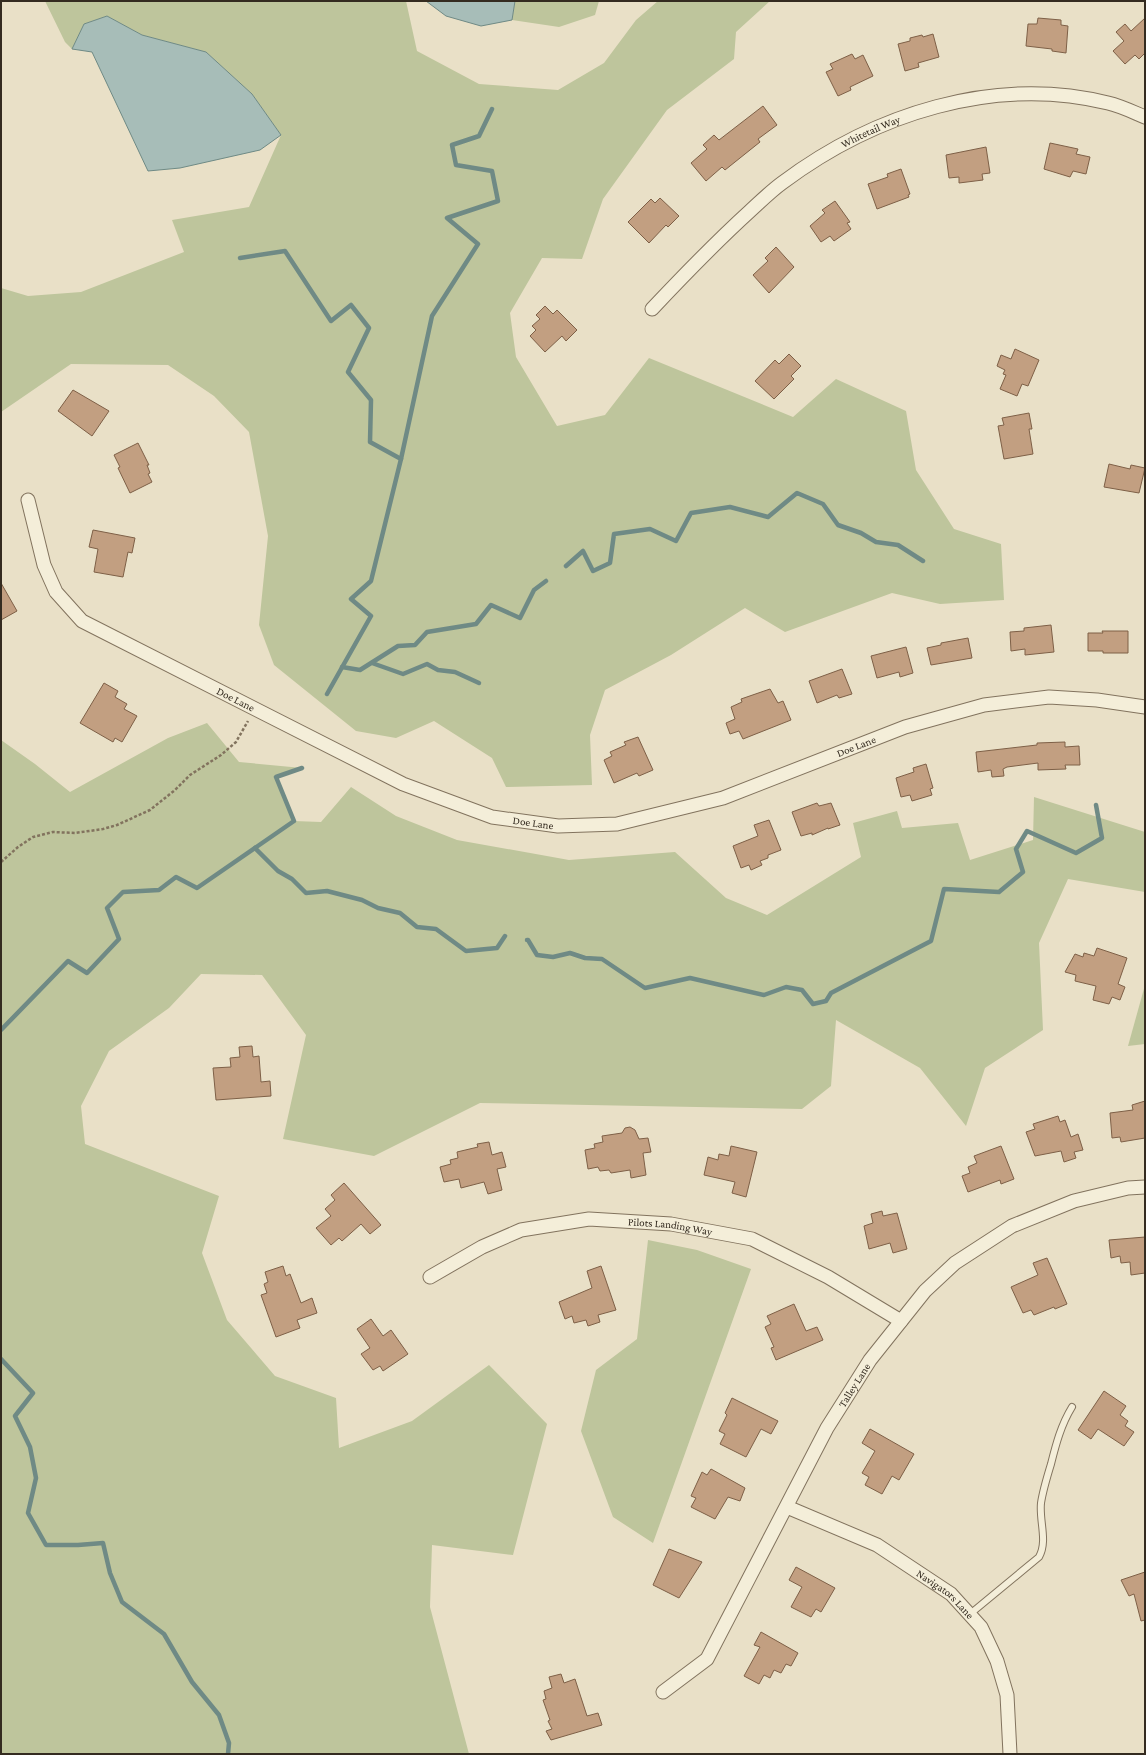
<svg xmlns="http://www.w3.org/2000/svg" width="1146" height="1755" viewBox="0 0 1146 1755" font-family="'Crimson Pro',serif">
<rect width="100%" height="100%" fill="#e9e0c7"/>
<g fill="#bec59c">
<path d="M45,1H406L417,51L479,84L558,90L604,63L636,20L658,1H770L736,32L734,59L667,110L603,199L582,259L542,258L510,313L516,357L557,426L605,415L649,358L793,417L836,379L906,411L916,470L954,529L1001,544L1004,600L940,604L892,593L785,632L745,608L671,655L605,690L590,735L592,785L506,787L492,758L434,721L396,738L356,731L274,665L259,625L268,536L249,432L214,396L168,365L71,364L1,412V288L28,296L81,292L184,252L172,220L249,207L281,135L252,94L206,52L142,35L107,16L84,24L72,49L65,42Z"/>
<path d="M515,1H599L595,15L559,27L512,20Z"/>
<path d="M207,723L239,762L302,768L276,777L294,821L321,822L351,787L396,816L457,840L569,860L675,852L726,898L767,915L861,857L853,823L897,811L902,828L958,823L970,860L1033,840L1034,797L1145,832V892L1068,879L1039,943L1043,1030L985,1068L966,1126L920,1068L836,1020L831,1086L802,1109L480,1103L374,1156L283,1139L306,1035L262,975L201,974L169,1008L109,1051L81,1106L85,1144L219,1196L202,1253L227,1320L275,1376L336,1398L339,1448L412,1421L489,1365L547,1424L513,1555L432,1545L430,1607L469,1754H1V740L35,764L70,792L168,738Z"/>
<path d="M1145,985V1044L1128,1046Z"/>
<path d="M648,1240L697,1250L751,1269L653,1543L613,1517L581,1431L596,1370L637,1339Z"/>
</g>
<g fill="#a7bdb8" stroke="#6f8a85">
<path d="M426,1H515L512,20L481,26L446,16Z"/>
<path d="M107,16L142,35L206,52L252,94L281,135L260,150L180,168L148,171L92,52L72,49L84,24Z"/>
</g>
<g fill="none" stroke-linecap="round" stroke-linejoin="round">
<g stroke="#6f8a85" stroke-width="4.5">
<path d="M240,258L285,251L331,321L351,305L369,328L348,372L371,400L370,442L401,459"/>
<path d="M566,566L583,551L593,571L610,563L614,534L650,529L676,541L691,513L730,507L768,517L797,493L823,504L838,525L861,533L876,542L898,545L923,561"/>
<path d="M372,663L403,674L427,664L438,670L455,672L479,683"/>
<path d="M342,667L360,670L398,646L415,645L427,632L476,624L491,605L520,618L534,590L546,581"/>
<path d="M327,694L371,616L351,599L371,581L401,459L432,316L478,244L447,218L498,201L492,171L456,165L452,145L479,136L492,109"/>
<path d="M255,848L278,871L292,879L306,893L327,891L362,900L378,908L400,913L417,927L436,929L466,951L497,948L505,936"/>
<path d="M527,940H528L537,955L553,957L570,953L585,958L602,959L645,988L690,978L764,995L786,987L802,990L813,1004L826,1001L831,993L931,941L944,889L999,892L1023,872L1016,849L1027,831L1076,853L1102,838L1096,805"/>
<path d="M1,1030L68,961L87,973L119,939L107,908L123,892L159,890L176,877L197,888L294,821L276,777L302,768"/>
<path d="M1,1359L33,1393L15,1416L30,1447L36,1478L28,1513L46,1545H78L103,1543L110,1573L122,1602L164,1634L192,1682L219,1715L229,1743L228,1754"/>
</g>
</g>
<g fill="#c29f81" stroke="#7e6047">
<path d="M1038,18L1061,20V25L1068,26L1066,53L1052,51V49L1026,46L1028,24H1037Z"/>
<path d="M1145,18V53L1139,59L1135,55L1125,64L1113,51L1124,41L1116,32L1125,24L1131,31Z"/>
<path d="M933,34L939,57L918,63L919,67L905,71L898,44L910,41V38L922,35L923,37Z"/>
<path d="M852,54L855,59L863,55L873,76L850,87L851,90L838,96L826,72L833,69L830,64Z"/>
<path d="M763,106L777,125L758,139L760,142L725,170L722,167L706,181L691,163L707,149L703,145L714,135L719,140Z"/>
<path d="M1050,143L1078,149L1076,154L1090,157L1086,174L1073,171L1070,177L1044,169Z"/>
<path d="M986,147L990,173L982,174L983,180L959,183V177L949,178L946,155Z"/>
<path d="M901,169L910,194L908,195L909,197L877,209L868,184L888,177L887,174Z"/>
<path d="M660,198L679,216L668,227L666,225L649,243L628,222L651,199L655,203Z"/>
<path d="M835,201L850,222L847,223L851,229L834,241L830,236L821,242L810,226L825,213L822,210Z"/>
<path d="M776,247L794,267L769,293L753,275L768,261L765,258Z"/>
<path d="M545,306L553,314L557,310L577,330L566,341L562,336L545,352L530,336L536,330L532,326L540,319L536,315Z"/>
<path d="M1015,349L1039,360L1028,386L1022,384L1017,396L1000,389L1006,375L1003,374L1005,370L997,366L1001,355L1011,359Z"/>
<path d="M789,354L801,366L791,376L794,379L774,399L755,381L775,360L779,364Z"/>
<path d="M73,390L109,411L92,436L58,411Z"/>
<path d="M1029,413L1032,429H1029L1033,454L1004,459L998,426L1004,425L1002,418Z"/>
<path d="M138,443L149,465H147L150,473L148,474L152,482L130,493L118,468L120,467L114,455Z"/>
<path d="M1109,464L1130,469L1131,465L1145,468L1139,493L1104,487Z"/>
<path d="M93,530L135,538L132,553L128,552L123,577L94,572L98,549L89,547Z"/>
<path d="M1,583L17,611L1,620Z"/>
<path d="M1051,625L1054,652L1025,655V649L1011,651L1010,632L1024,631V628Z"/>
<path d="M1102,631H1128V653H1103V651H1088V633H1103Z"/>
<path d="M968,638L972,658L931,665L927,648L941,645V643Z"/>
<path d="M906,647L913,673L900,677L899,672L877,678L871,656Z"/>
<path d="M842,669L852,694L839,698L837,695L817,703L809,681Z"/>
<path d="M104,683L118,691L115,697L127,704L124,709L137,716L122,742L115,738L113,742L80,723Z"/>
<path d="M770,689L778,703L783,701L791,720L743,739L739,731L730,734L726,723L735,719L731,707L742,702L741,699Z"/>
<path d="M638,737L653,770L639,776L637,773L614,783L604,760L612,756L610,752L626,745L624,742Z"/>
<path d="M1065,742V747L1079,746L1080,765H1065L1066,769L1038,770V763L1007,767L1003,769L1004,776L992,777L991,770L978,772L976,752L1037,745V743Z"/>
<path d="M926,764L933,788L930,789L932,795L912,801L910,795L901,797L896,778L914,772L913,768Z"/>
<path d="M817,803L819,806L831,803L840,825L828,829V828L812,835V833L801,836L792,812Z"/>
<path d="M769,820L781,850L768,855V858L760,861L762,865L751,870L749,865L741,868L733,846L758,836L754,825Z"/>
<path d="M1097,948L1127,958L1118,984L1125,987L1120,1000L1112,997L1109,1004L1093,1000L1096,986L1075,981L1076,975L1065,972L1075,954L1083,957L1084,953L1094,956Z"/>
<path d="M252,1046L253,1057L259,1056L261,1082L270,1081L271,1096L216,1100L213,1068L231,1067L230,1058L240,1057L239,1047Z"/>
<path d="M1145,1101V1138L1121,1142L1120,1137L1112,1138L1110,1113L1133,1110L1132,1105Z"/>
<path d="M1058,1116L1060,1122L1065,1120L1071,1137L1078,1134L1083,1150L1074,1152L1076,1158L1064,1162L1061,1151L1035,1156L1026,1132L1035,1129L1033,1124Z"/>
<path d="M630,1127L635,1130L639,1139L648,1138L651,1152L643,1153L646,1175L631,1178L630,1170L611,1173L609,1170L600,1171L598,1167L588,1169L585,1150L595,1148L594,1144L603,1142L602,1136L622,1133L625,1128Z"/>
<path d="M489,1142L492,1155L502,1152L506,1167L497,1169L502,1190L488,1194L484,1182L461,1188L459,1179L444,1182L440,1167L451,1164L450,1160L458,1158L457,1152L478,1147L477,1144Z"/>
<path d="M731,1146L757,1152L746,1197L732,1193L735,1182L704,1175L708,1157L718,1160L719,1154L729,1156Z"/>
<path d="M1001,1146L1014,1179L1001,1184L1000,1180L968,1192L962,1176L970,1173L968,1167L977,1163L974,1156Z"/>
<path d="M344,1183L381,1225L370,1234L361,1224L342,1241L339,1238L331,1245L316,1228L331,1216L325,1209L335,1200L331,1195Z"/>
<path d="M882,1211L883,1216L897,1213L907,1249L893,1253L890,1243L869,1249L864,1226L873,1223L871,1214Z"/>
<path d="M1145,1237V1273L1131,1275L1130,1262L1121,1263L1120,1256L1111,1258L1109,1240Z"/>
<path d="M1047,1258L1067,1304L1055,1309L1054,1307L1034,1315L1031,1310L1023,1313L1011,1287L1038,1275L1033,1263Z"/>
<path d="M283,1266L286,1276L290,1274L301,1303L312,1298L317,1313L297,1320L300,1328L276,1337L261,1295L267,1293L264,1284L268,1282L265,1272Z"/>
<path d="M601,1266L616,1310L598,1315L600,1322L588,1326L586,1320L574,1323L572,1316L565,1319L559,1302L592,1288L587,1271Z"/>
<path d="M794,1304L806,1331L817,1327L823,1340L776,1360L771,1348L774,1347L765,1327L771,1324L767,1316Z"/>
<path d="M371,1319L383,1336L391,1330L408,1354L383,1371L380,1366L373,1370L361,1354L370,1348L357,1329Z"/>
<path d="M1104,1391L1126,1406L1120,1415L1128,1421L1125,1426L1134,1432L1124,1446L1098,1429L1091,1439L1078,1430Z"/>
<path d="M732,1398L778,1421L771,1434L761,1429L746,1457L720,1444L725,1434L719,1431L727,1415L725,1413Z"/>
<path d="M870,1429L914,1454L899,1480L892,1476L882,1494L865,1485L869,1477L862,1473L875,1451L862,1443Z"/>
<path d="M711,1469L745,1488L740,1501L728,1497L715,1519L691,1507L696,1498L691,1496L702,1472L707,1475Z"/>
<path d="M669,1549L702,1562L679,1598L653,1585Z"/>
<path d="M796,1567L835,1588L821,1612L816,1609L811,1617L791,1607L802,1587L789,1580Z"/>
<path d="M1145,1572V1620L1141,1621L1134,1594L1129,1596L1121,1580Z"/>
<path d="M761,1632L798,1653L791,1666L786,1664L781,1673L774,1670L770,1678L764,1675L759,1684L744,1676L760,1647L754,1645Z"/>
<path d="M561,1674L564,1683L575,1679L587,1716L598,1713L602,1725L551,1740L546,1731L552,1729L548,1721L550,1720L543,1700L546,1699L544,1691L552,1688L549,1677Z"/>
</g>
<g fill="none" stroke-linecap="round" stroke-linejoin="round">
<g stroke="#82735e" stroke-width="8">
<path id="lane" d="M970,1614L1039,1557C1048,1541 1039,1521 1041,1503C1043,1490 1047,1477 1051,1464C1056,1444 1061,1425 1072,1407"/>
</g>
<g stroke="#82735e" stroke-width="15">
<g id="street">
<path id="s1" d="M652,309C684,275 716,242 750,211C761,201 771,191 782,183C874,114 994,75 1108,103C1121,106 1133,112 1145,117"/>
<path id="s2" d="M28,500L44,565L56,592L82,621L403,784L492,817L558,826L617,824L723,798L905,727L984,705L1049,697L1097,700L1145,707"/>
<path id="s3" d="M430,1277L482,1247L521,1230L589,1219L671,1224L752,1239L828,1277L901,1321"/>
<path id="s4" d="M787,1507L877,1545L951,1594L981,1627L997,1661L1007,1695L1010,1754"/>
<path id="s5" d="M663,1692L707,1659L827,1428L870,1360L925,1291L955,1263L1012,1226L1074,1201L1128,1188L1145,1187"/>
</g>
</g>
<path stroke="#82735e" stroke-width="2.5" stroke-dasharray="3 2" stroke-linecap="butt" d="M1,862L18,847L33,837L53,832L75,833L103,829L117,825L150,810L175,790L190,775L221,755L236,742L248,721"/>
<use href="#lane" stroke="#f4eed9" stroke-width="6"/>
<use href="#street" stroke="#f4eed9" stroke-width="13"/>
</g>
<g text-anchor="middle" dominant-baseline="central" stroke-width="3" stroke-linejoin="round" paint-order="stroke">
<g font-size="11" fill="#342b20" stroke="#f1ead5">
<text stroke="none"><textPath href="#s1" startOffset="284">Whitetail Way</textPath></text>
<text stroke="none"><textPath href="#s2" startOffset="308">Doe Lane</textPath></text>
<text stroke="none"><textPath href="#s2" startOffset="968">Doe Lane</textPath></text>
<text stroke="none"><textPath href="#s2" startOffset="632">Doe Lane</textPath></text>
<text stroke="none"><textPath href="#s3" startOffset="253">Pilots Landing Way</textPath></text>
<text stroke="none"><textPath href="#s5" startOffset="366">Talley Lane</textPath></text>
<text stroke="none"><textPath href="#s4" startOffset="182">Navigators Lane</textPath></text>
</g>
</g>
<rect width="1146" height="1755" fill="none" stroke="#342b20" stroke-width="4"/>
</svg>
